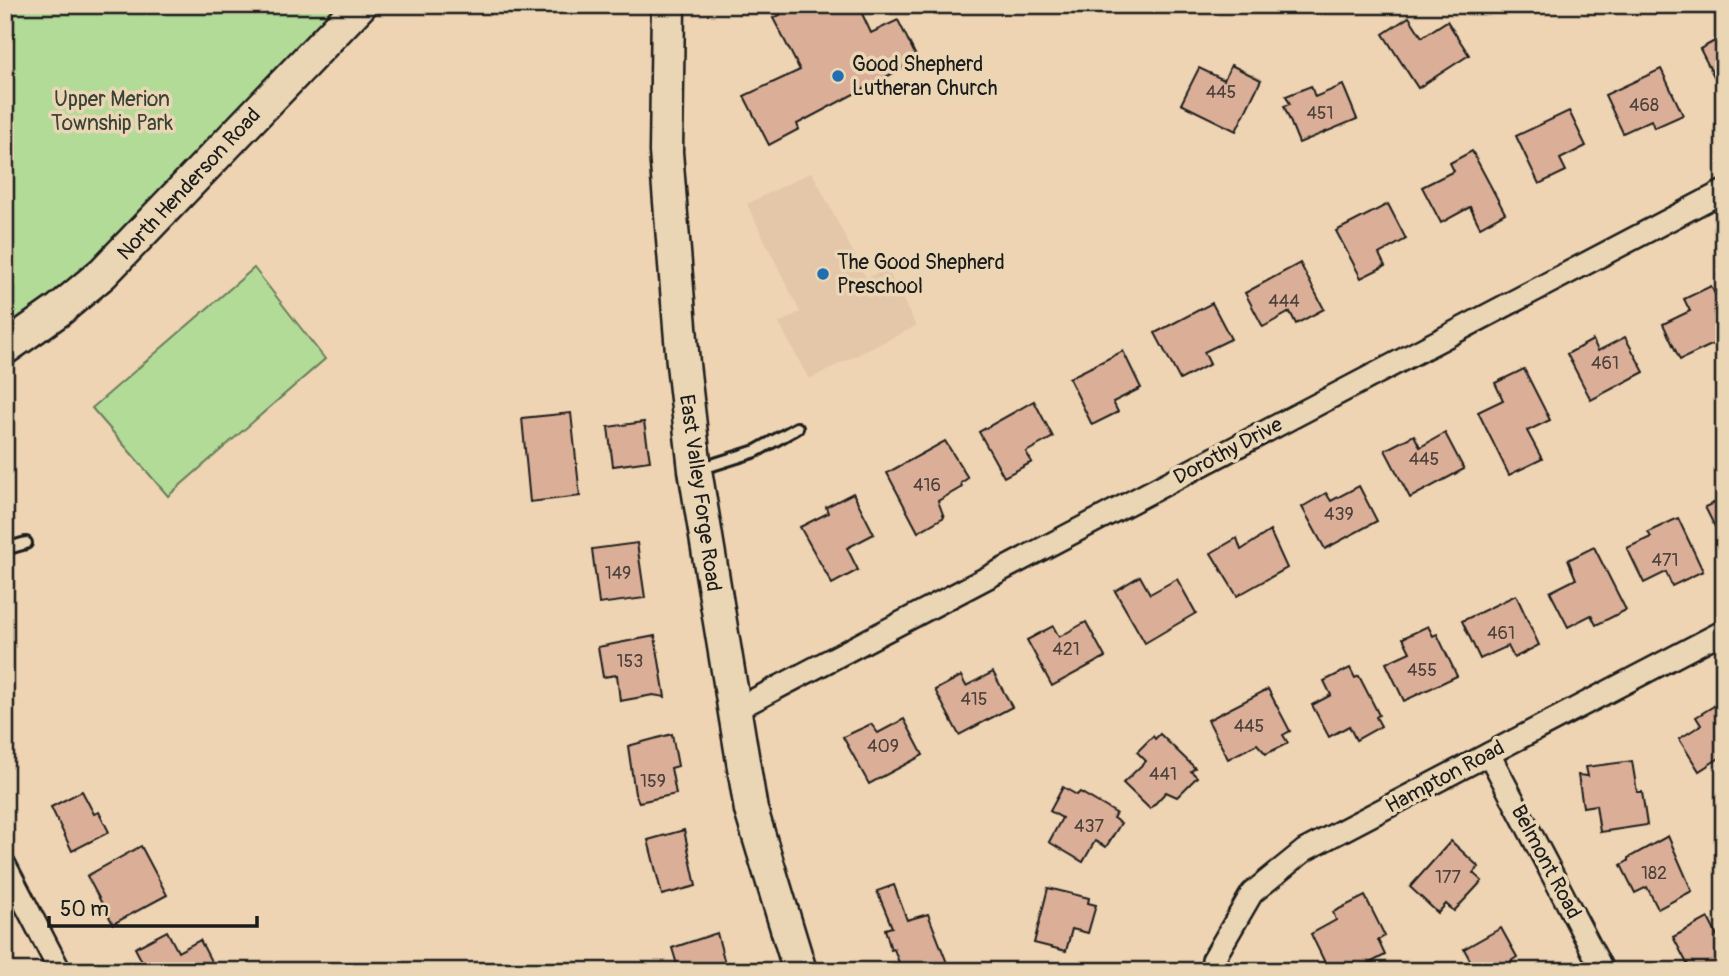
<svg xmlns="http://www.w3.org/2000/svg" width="1729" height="976" viewBox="0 0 1729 976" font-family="Pangolin,sans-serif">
<rect width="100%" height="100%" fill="#eed4b3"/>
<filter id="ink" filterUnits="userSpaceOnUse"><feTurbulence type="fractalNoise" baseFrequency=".0143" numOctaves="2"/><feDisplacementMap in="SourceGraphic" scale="14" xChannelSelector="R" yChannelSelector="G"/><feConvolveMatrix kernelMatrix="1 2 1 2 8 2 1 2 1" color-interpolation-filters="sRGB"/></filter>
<g filter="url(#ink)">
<path fill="#e4c6a8" d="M812,172L866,278L887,269L916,326L809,379L779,323L800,312L747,204Z"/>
<g fill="#b3db98" stroke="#687c5a" stroke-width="2">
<path d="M5,5H360L5,348Z"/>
<path d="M254,268L325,359L168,496L92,408Z"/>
</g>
<g fill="#dbaf97" stroke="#1c1c1c" stroke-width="2">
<path d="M782,5H858L871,33L898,20L918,60L797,124L799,129L769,145L744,96L800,70L773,18L780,15Z"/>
<path d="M1409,17L1422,37L1447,21L1469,55L1418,88L1383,34Z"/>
<path d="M1724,36V93L1723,94L1700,49Z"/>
<path d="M1231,65L1261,80L1236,131L1181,104L1199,68L1224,80Z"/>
<path d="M1661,69L1683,115L1654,128L1651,120L1623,133L1605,95Z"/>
<path d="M1343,85L1357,119L1299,143L1284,106L1290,104L1286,96L1311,86L1315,97Z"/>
<path d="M1569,111L1586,146L1560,159L1566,171L1539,184L1516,136Z"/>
<path d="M1472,151L1505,213L1480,227L1470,207L1441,223L1422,187L1454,171L1450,163Z"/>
<path d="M1388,204L1406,239L1379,254L1385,266L1361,278L1336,231Z"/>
<path d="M1300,263L1324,309L1296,324L1290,312L1263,327L1245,293Z"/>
<path d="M1711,286L1724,312V339L1680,360L1663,324L1690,311L1684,299Z"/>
<path d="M1212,303L1231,339L1204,352L1210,364L1180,380L1155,333Z"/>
<path d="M1625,337L1644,372L1591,400L1567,354L1593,340L1598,351Z"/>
<path d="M1123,351L1141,388L1113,402L1118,412L1092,425L1069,378Z"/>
<path d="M1524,369L1550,420L1527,431L1542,459L1509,475L1478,412L1503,400L1495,383Z"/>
<path d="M1034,401L1053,437L1026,452L1032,462L1004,477L979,432Z"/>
<path d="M571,413L580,496L530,502L522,418Z"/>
<path d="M644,422L650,461L613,466L608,427Z"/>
<path d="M1445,433L1464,469L1410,498L1385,450L1414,435L1420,447Z"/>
<path d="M945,441L968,478L961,483L962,487L938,501L944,517L918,532L887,473Z"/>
<path d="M1359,486L1377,521L1325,549L1302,507L1326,493L1331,501Z"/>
<path d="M853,493L874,534L847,548L858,570L832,584L800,527L828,513L826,507Z"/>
<path d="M1724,498V543H1723L1705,507Z"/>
<path d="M1678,518L1703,571L1672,586L1666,572L1644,583L1627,548L1651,537L1648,532Z"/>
<path d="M1270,531L1287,568L1237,596L1211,553L1237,538L1241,550Z"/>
<path d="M637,543L645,598L599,604L592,549Z"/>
<path d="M1594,547L1626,610L1596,625L1591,615L1568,627L1550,592L1576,579L1568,560Z"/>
<path d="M1140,576L1150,594L1177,579L1196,613L1145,643L1115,591Z"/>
<path d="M1516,595L1539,645L1514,658L1508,646L1480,659L1462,621Z"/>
<path d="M1086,622L1105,657L1052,686L1027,640L1053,626L1059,637Z"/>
<path d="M1428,626L1433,636L1437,634L1457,676L1404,701L1386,663L1410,652L1403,638Z"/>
<path d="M655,636L665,697L653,695L620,701L617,675L603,677L598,647Z"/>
<path d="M1350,668L1355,678L1359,676L1379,715L1376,717L1381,726L1356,740L1349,726L1329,737L1312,705L1331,695L1324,681Z"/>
<path d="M993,672L1012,707L959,735L935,690L961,676L966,686Z"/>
<path d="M1268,689L1290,731L1283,735L1288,743L1266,754L1257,744L1228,759L1208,720Z"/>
<path d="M1722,701L1724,755L1699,771L1679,739L1701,725L1696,717Z"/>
<path d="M904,719L923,755L869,784L843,737L871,724L878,733Z"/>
<path d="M672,734L678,766L671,768L676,794L639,802L635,794L628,746Z"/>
<path d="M1160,734L1195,768L1191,771L1197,777L1177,797L1166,792L1150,809L1123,783L1146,761L1137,752L1153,736L1155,739Z"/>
<path d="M1632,761L1637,792H1642L1647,825L1600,832L1596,805L1583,807L1578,775L1588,776L1586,767Z"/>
<path d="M1063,787L1077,795L1080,792L1116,813L1113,818L1121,823L1106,847L1095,841L1083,862L1049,842L1062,818L1050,811Z"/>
<path d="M82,791L94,814L99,812L109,832L72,851L51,807Z"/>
<path d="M684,830L696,886L662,895L648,840Z"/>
<path d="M1668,836L1692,891L1658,909L1647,887L1635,893L1621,865L1628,861V858Z"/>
<path d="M1451,841L1479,867L1473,873L1482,881L1454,911L1446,904L1438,913L1410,887Z"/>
<path d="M141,846L167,895L113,924L87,876Z"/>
<path d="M894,885L907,920L928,914L947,963L927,971H902L894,949L891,950L885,929L892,927L877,891Z"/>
<path d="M1048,888L1089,898L1088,903L1096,905L1088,933L1072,929L1066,951L1034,943Z"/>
<path d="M1365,896L1385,936L1378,940L1385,955L1355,971H1329L1311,934L1336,920L1333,912Z"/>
<path d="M1708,918L1724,949V971H1691L1673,937Z"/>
<path d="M1501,928L1517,957L1511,961L1517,971H1476L1464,949Z"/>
<path d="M167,931L178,952L200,940L212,963L197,971H147L135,948Z"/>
<path d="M717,933L727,971H679L672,948Z"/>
</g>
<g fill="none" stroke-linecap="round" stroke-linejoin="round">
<g stroke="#1c1c1c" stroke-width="16">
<g id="service">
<path d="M696,470L756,451L797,428"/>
<path d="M5,549L26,543"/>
</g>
</g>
<g stroke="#1c1c1c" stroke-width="26">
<g id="minor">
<path d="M733,711L1724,191"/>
<path d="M1489,754L1603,971"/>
<path d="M5,865L60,971"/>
<path d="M1212,971L1213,960L1252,893L1305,850L1724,631"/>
</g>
</g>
<g stroke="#1c1c1c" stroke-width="37">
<g id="secondary">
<path d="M668,5L666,152L683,364L695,470L751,810L800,971"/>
<path d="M5,348L59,310L103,273L360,5"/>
</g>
</g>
<use href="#service" stroke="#ead6b4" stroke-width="10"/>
<use href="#minor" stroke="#ead6b4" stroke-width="21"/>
<use href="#secondary" stroke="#ead6b4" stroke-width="32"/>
</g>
</g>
<g fill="#1f6fb2" stroke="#ead6b4" stroke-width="2.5">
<circle cx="838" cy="76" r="7"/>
<circle cx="823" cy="274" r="7"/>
</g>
<g text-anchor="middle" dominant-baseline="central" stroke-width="7" stroke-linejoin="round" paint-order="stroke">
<g font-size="18" fill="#4c413b">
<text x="1221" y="92">445</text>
<text x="1644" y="105">468</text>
<text x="1320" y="113">451</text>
<text x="1284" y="301">444</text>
<text x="1605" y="363">461</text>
<text x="1424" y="459">445</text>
<text x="927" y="485">416</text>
<text x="1339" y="514">439</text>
<text x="1665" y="560">471</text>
<text x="618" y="573">149</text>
<text x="1501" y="633">461</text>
<text x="1066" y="649">421</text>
<text x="630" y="661">153</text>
<text x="1422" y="670">455</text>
<text x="974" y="699">415</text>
<text x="1249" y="726">445</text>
<text x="883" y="746">409</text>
<text x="1163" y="774">441</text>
<text x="653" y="781">159</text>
<text x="1089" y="826">437</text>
<text x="1654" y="873">182</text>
<text x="1448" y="877">177</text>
</g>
<g font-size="21" fill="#1c1c1c" stroke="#ead6b4" text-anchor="start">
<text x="852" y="64">Good Shepherd<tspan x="852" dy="24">Lutheran Church</tspan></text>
<text x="837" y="262">The Good Shepherd<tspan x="837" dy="24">Preschool</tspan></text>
</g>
<g font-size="21" fill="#3a4235" stroke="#ead6b4">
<text x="112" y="99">Upper Merion<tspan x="112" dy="24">Township Park</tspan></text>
</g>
<g font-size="21" fill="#1c1c1c" stroke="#ead6b4">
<text transform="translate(189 184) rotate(-47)">North Henderson Road</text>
<text transform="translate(1228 451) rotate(-28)">Dorothy Drive</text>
<text transform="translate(700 493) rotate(82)">East Valley Forge Road</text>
<text transform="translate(1445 777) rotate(-28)">Hampton Road</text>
<text transform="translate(1546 862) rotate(62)">Belmont Road</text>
</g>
</g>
<rect width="1729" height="976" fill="none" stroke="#ead6b4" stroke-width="28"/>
<rect x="14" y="14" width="1701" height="948" fill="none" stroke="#1c1c1c" stroke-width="2.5" filter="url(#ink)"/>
<path d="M49 916v10h208v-10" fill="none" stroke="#1c1c1c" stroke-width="3.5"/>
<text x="60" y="916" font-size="21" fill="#1c1c1c" stroke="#ead6b4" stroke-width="5" paint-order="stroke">50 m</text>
</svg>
